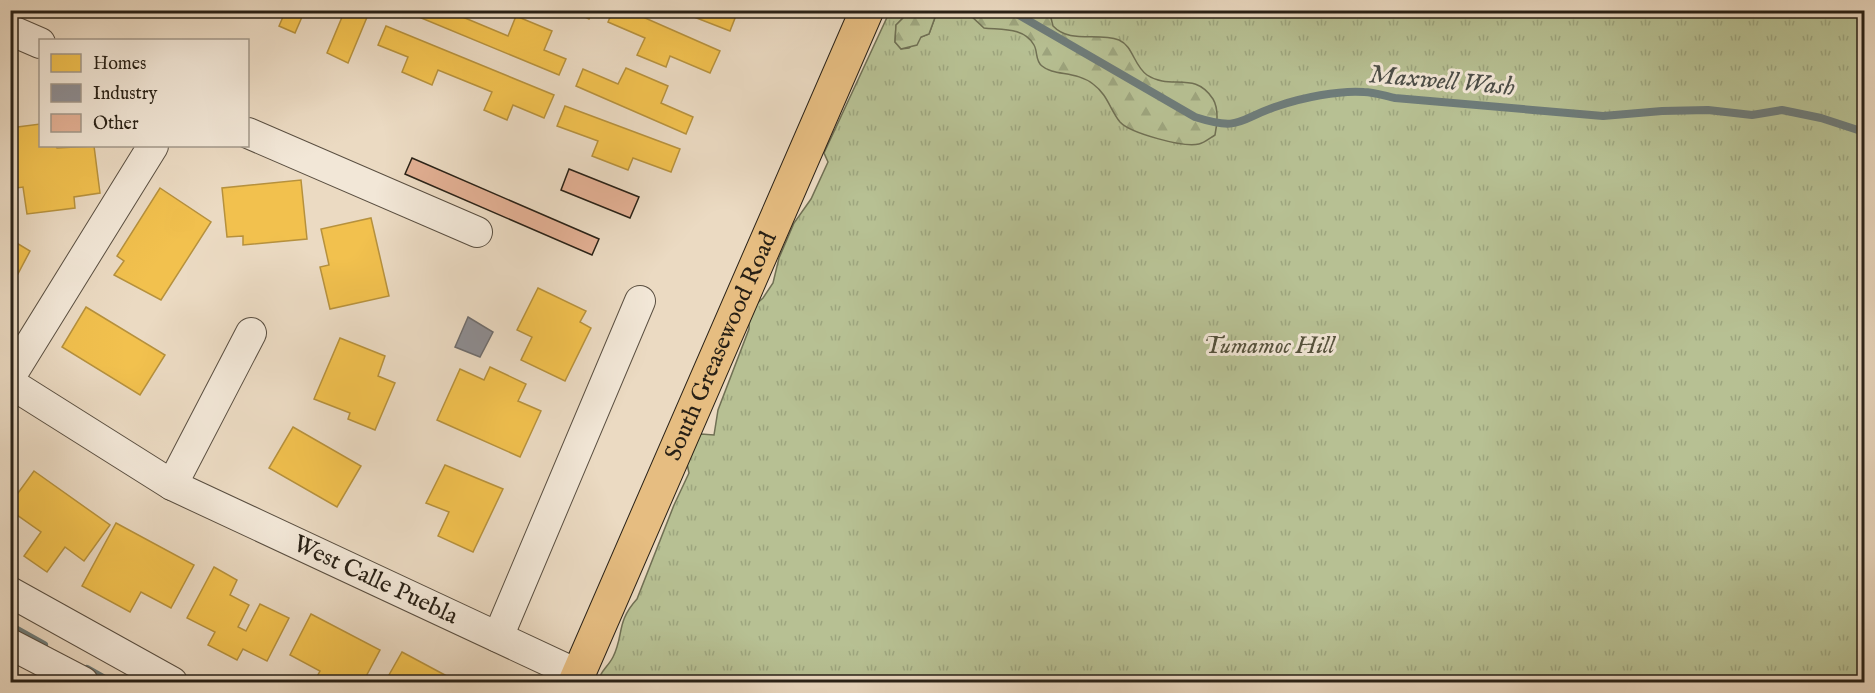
<svg xmlns="http://www.w3.org/2000/svg" width="1875" height="693" viewBox="0 0 1875 693" font-family="'IM FELL English',serif">
<defs>
<pattern id="grass-tufts" width="24" height="20" patternUnits="userSpaceOnUse" patternTransform="scale(1.5)"><rect width="24" height="20" fill="#b7c093"/><path d="M3 7l-1-3M5 7V3M7 7l1-3M15 17l-1-3M17 17v-4M19 17l1-3" fill="none" stroke="#9da57e"/></pattern>
<pattern id="forest-firs" width="22" height="20" patternUnits="userSpaceOnUse" patternTransform="scale(1.5)"><rect width="22" height="20" fill="#b7c093"/><path d="M5 1l3.5 6h-7zM16 11l3.5 6h-7z" fill="#9da57e"/></pattern>
</defs>
<rect width="100%" height="100%" fill="#ebdac2"/>
<filter id="stains"><feTurbulence type="fractalNoise" baseFrequency=".00333" numOctaves="4"/><feColorMatrix values="0 0 0 0 .2 0 0 0 0 .09 0 0 0 0 .02 0 0 0 .5 -.17"/></filter>
<radialGradient id="worn" r=".72"><stop offset=".6" stop-color="#630" stop-opacity="0"/><stop offset="1" stop-color="#630" stop-opacity=".3"/></radialGradient>
<path fill="url(#grass-tufts)" stroke="#707054" stroke-width="1.5" d="M942,10L1864,11V682H598C600,671 608,667 613,657C624,635 616,622 637,599L674,505L689,473L686,459L693,443L701,434L714,435L718,410L749,329V318L753,307L763,298L773,283L779,258L794,223L811,199L828,162L824,153L890,11H910L896,25L895,42L901,49L909,48L921,37L929,34L937,12Z"/>
<g fill="url(#forest-firs)" stroke="#707054" stroke-width="1.5">
<path d="M910,11H942L937,12L929,34L921,37L917,45L901,49L895,42L896,25Z"/>
<path d="M960,11H1054L1051,18L1053,26C1070,44 1097,32 1119,40C1133,46 1134,66 1147,75C1171,91 1194,70 1213,99C1219,109 1217,125 1215,135C1210,138 1204,143 1199,144C1184,148 1130,133 1120,122C1110,110 1108,95 1093,84C1077,71 1053,76 1042,66C1035,61 1038,52 1034,45C1024,27 1001,30 984,28L971,16Z"/>
</g>
<g fill="#f2c14e" stroke="#b6913d" stroke-width="1.5">
<path d="M286,10H305L295,33L279,26Z"/>
<path d="M345,10H370L348,63L327,53Z"/>
<path d="M402,10H454L453,13L508,36L516,16L552,31L544,50L566,59L559,75Z"/>
<path d="M570,10H593L589,19Z"/>
<path d="M613,10H627L720,51L710,73L670,56L666,67L637,55L645,38L608,22Z"/>
<path d="M676,10H731L737,13L730,31Z"/>
<path d="M386,26L554,95L544,118L513,105L507,120L484,110L492,92L438,70L432,85L402,72L408,57L378,45Z"/>
<path d="M626,68L668,86L661,103L693,117L686,134L576,86L583,69L618,84Z"/>
<path d="M565,106L680,149L671,172L633,158L628,170L592,156L598,141L557,126Z"/>
<path d="M40,124V146H56L57,148L94,146L100,193L74,197L75,208L27,214L23,187L10,189V128Z"/>
<path d="M301,180L307,239L243,245V236L227,237L222,188Z"/>
<path d="M160,188L211,222L161,300L114,275L124,261L117,256Z"/>
<path d="M371,218L389,296L330,309L320,267L329,265L321,229Z"/>
<path d="M10,239L30,251L10,289Z"/>
<path d="M538,288L586,311L580,322L591,328L565,381L521,360L532,337L517,330Z"/>
<path d="M86,307L165,355L140,395L62,347Z"/>
<path d="M340,338L385,356L378,376L395,383L375,430L348,419L350,413L314,399Z"/>
<path d="M490,367L526,384L518,401L541,411L520,457L437,420L460,369L484,380Z"/>
<path d="M293,427L361,466L337,507L269,468Z"/>
<path d="M445,465L503,489L473,552L438,536L449,512L426,503Z"/>
<path d="M34,471L110,525L84,561L65,547L47,572L24,556L41,532L10,510V504Z"/>
<path d="M116,523L194,565L171,608L141,592L130,612L82,586Z"/>
<path d="M214,567L237,580L230,595L249,605L238,627L246,631L260,604L289,618L267,661L243,649L237,660L208,645L215,632L187,618Z"/>
<path d="M311,614L380,650L363,682H343L333,677L330,682H314L320,671L290,655Z"/>
<path d="M402,652L458,682H385Z"/>
</g>
<path fill="#8d8d92" stroke="#6f6d6d" stroke-width="1.5" d="M468,317L493,332L480,357L455,347Z"/>
<g fill="none" stroke-linecap="round" stroke-linejoin="round">
<g stroke="#6e7c7a" stroke-width="8">
<path d="M1010,10L1195,117C1242,132 1238,119 1278,106C1301,98 1339,90 1364,92C1374,92 1385,96 1395,98L1603,116L1662,111L1708,110L1752,115L1782,110L1821,118L1864,132"/>
<path d="M10,626L44,645"/>
<path d="M87,669L110,682"/>
</g>
</g>
<g fill="#e3b094" stroke="#292116" stroke-width="1.5">
<path d="M412,158L599,239L592,255L405,174Z"/>
<path d="M569,169L639,197L630,218L561,190Z"/>
</g>
<g fill="none" stroke-linecap="round" stroke-linejoin="round">
<g stroke="#5a4f41" stroke-width="32">
<g id="minor">
<path d="M10,30L40,43"/>
<path d="M248,133L477,232"/>
<path d="M10,377L153,146"/>
<path id="s1" d="M10,383L172,485L579,675"/>
<path d="M172,485L251,333"/>
<path d="M10,592L172,682"/>
<path d="M498,637L640,301"/>
<path d="M10,644L83,682"/>
</g>
</g>
<g stroke="#292116" stroke-width="35">
<g id="major">
<path id="s2" d="M575,682L867,10"/>
</g>
</g>
<use href="#minor" stroke="#f2e7d7" stroke-width="30"/>
<use href="#major" stroke="#e6bd81" stroke-width="33"/>
</g>
<g text-anchor="middle" dominant-baseline="central" stroke-width="6" stroke-linejoin="round" paint-order="stroke">
<g font-size="24" font-style="italic" fill="#54513c" stroke="#f2e7d7">
<text x="1269" y="346">Tumamoc Hill</text>
</g>
<g font-size="24" fill="#292116" stroke="#f2e7d7">
<text stroke="none"><textPath href="#s2" startOffset="366">South Greasewood Road</textPath></text>
<text stroke="none"><textPath href="#s1" startOffset="416">West Calle Puebla</textPath></text>
</g>
<g font-size="26" font-style="italic" fill="#4c4e48" stroke="#f2e7d7">
<text transform="translate(1442 81) rotate(5)">Maxwell Wash</text>
</g>
</g>
<rect width="1875" height="693" fill="none" stroke="#ebdac2" stroke-width="36"/>
<rect x="12" y="12" width="1851" height="669" fill="none" stroke="#292116" stroke-width="3"/>
<rect x="18" y="18" width="1839" height="657" fill="none" stroke="#292116" stroke-width="1.5"/>
<rect x="39" y="39" width="210" height="108" fill="#f2e7d7" stroke="#a2988a" stroke-width="1.5"/>
<rect x="51" y="54" width="30" height="18" fill="#f2c14e" stroke="#a2988a" stroke-width="1.5"/>
<text x="93" y="69" font-size="18" fill="#292116">Homes</text>
<rect x="51" y="84" width="30" height="18" fill="#8d8d92" stroke="#a2988a" stroke-width="1.5"/>
<text x="93" y="99" font-size="18" fill="#292116">Industry</text>
<rect x="51" y="114" width="30" height="18" fill="#e3b094" stroke="#a2988a" stroke-width="1.5"/>
<text x="93" y="129" font-size="18" fill="#292116">Other</text>
<rect width="100%" height="100%" filter="url(#stains)"/>
<rect width="100%" height="100%" fill="url(#worn)"/>
</svg>
